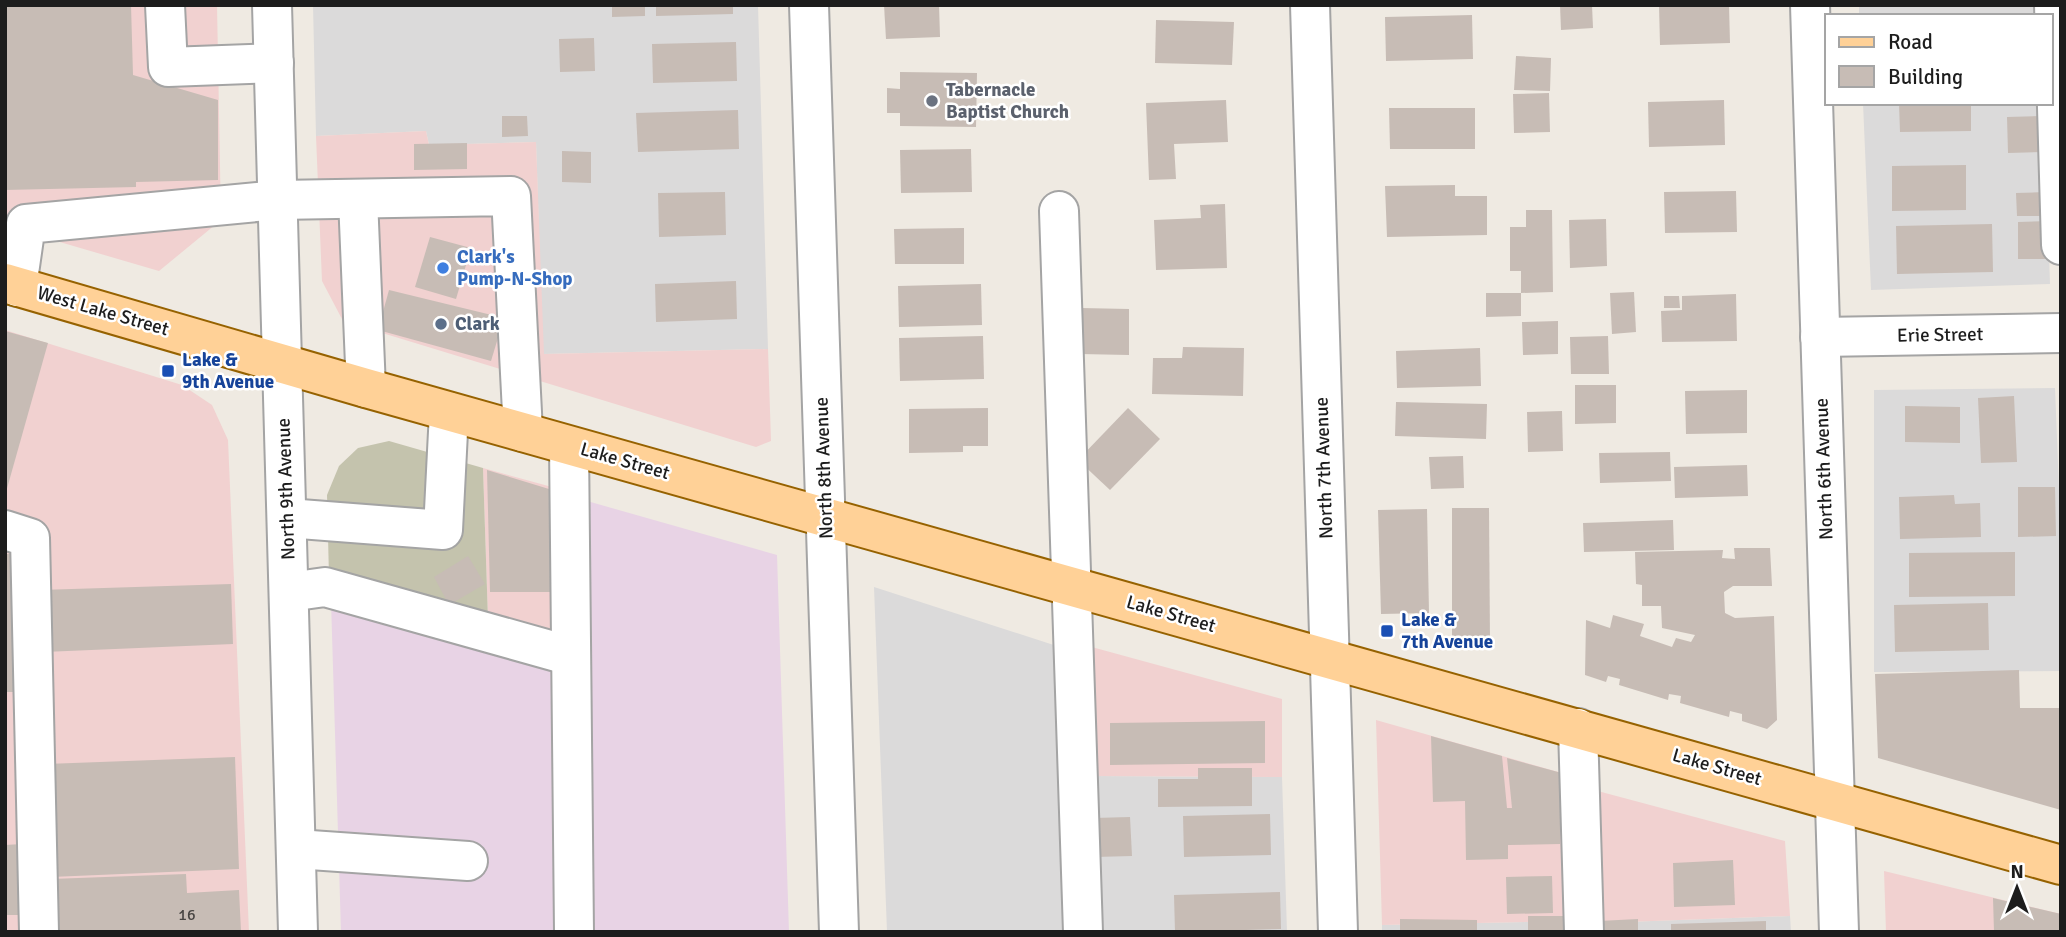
<svg xmlns="http://www.w3.org/2000/svg" width="2066" height="937" viewBox="0 0 2066 937" font-family="Signika,sans-serif">
<rect width="100%" height="100%" fill="#efeae2"/>
<g fill="#dbdada">
<path d="M313,5H758L768,349L543,354L536,142L429,145L426,131L316,136Z"/>
<path d="M1859,5H2040L2041,16H1859Z"/>
<path d="M1863,103H2044L2050,284L1871,290Z"/>
<path d="M2055,388L2061,540V671L1874,672V390Z"/>
<path d="M874,587L1066,649L1073,932H887Z"/>
<path d="M1091,776L1282,777L1287,932H1096Z"/>
<path d="M1790,916L1791,932H1599V923Z"/>
<path d="M1573,921V932H1382V925Z"/>
</g>
<g fill="#f1d1d0">
<path d="M5,5H217L221,220L159,271L5,226Z"/>
<path d="M426,131L429,145L536,142L544,354L768,349L771,441L756,447L343,321L322,281L316,136Z"/>
<path d="M5,330L182,385L212,405L228,440L249,932H5Z"/>
<path d="M483,468L552,487L555,640L488,620Z"/>
<path d="M1088,646L1282,699V777L1091,776Z"/>
<path d="M1376,720L1569,775L1573,921L1382,925Z"/>
<path d="M1594,790L1785,841L1790,916L1599,923Z"/>
<path d="M1884,871L2061,914V932H1886Z"/>
</g>
<g fill="#e8d3e5">
<path d="M580,499L777,555L789,932H587Z"/>
<path d="M331,601L551,668L558,932H341Z"/>
</g>
<path fill="#c4c3ad" d="M389,441L483,468L488,620L329,577L327,495L339,466L358,448Z"/>
<g fill="#c7bcb5">
<path d="M5,5H131L133,75L218,100V180L136,182V187L5,190Z"/>
<path d="M612,5H645V16L612,17Z"/>
<path d="M656,5H733V14L656,16Z"/>
<path d="M884,5H939L940,37L886,39Z"/>
<path d="M1560,5H1592L1593,28L1561,30Z"/>
<path d="M1659,5H1729L1730,43L1660,45Z"/>
<path d="M1472,15L1473,59L1386,61L1385,17Z"/>
<path d="M1156,20L1234,22L1232,65L1155,63Z"/>
<path d="M594,38L595,71L560,72L559,39Z"/>
<path d="M736,42L737,81L653,83L652,44Z"/>
<path d="M1516,56L1551,58L1550,91L1514,90Z"/>
<path d="M900,72L977,73L976,127L900,126V113H887V88L900,89Z"/>
<path d="M1549,93L1550,132L1514,133L1513,94Z"/>
<path d="M1226,100L1228,142L1174,144L1176,179L1149,180L1146,103Z"/>
<path d="M1724,100L1725,145L1649,147L1648,102Z"/>
<path d="M1899,103H1971V131L1900,132Z"/>
<path d="M1389,108H1475V149H1390Z"/>
<path d="M738,110L739,149L638,152L636,113Z"/>
<path d="M502,116H527L528,136L502,137Z"/>
<path d="M2042,116L2043,152L2008,153L2007,117Z"/>
<path d="M467,143V169L414,170V144Z"/>
<path d="M971,149L972,192L901,193L900,150Z"/>
<path d="M562,151L591,152V183L562,182Z"/>
<path d="M1966,165V210L1892,211V166Z"/>
<path d="M1455,185V196H1487V235L1387,237L1385,186Z"/>
<path d="M1736,191L1737,232L1665,233L1664,192Z"/>
<path d="M725,192L726,235L659,237L658,193Z"/>
<path d="M2046,192V216H2017L2016,193Z"/>
<path d="M1225,204L1227,268L1156,270L1154,220L1201,218L1200,205Z"/>
<path d="M1526,210H1552L1553,292L1521,293V271H1510V227H1526Z"/>
<path d="M1606,219L1607,266L1570,268L1569,220Z"/>
<path d="M2052,221V259H2018V222Z"/>
<path d="M1992,224L1993,272L1897,274L1896,226Z"/>
<path d="M964,228V264H895L894,229Z"/>
<path d="M430,237L471,248L456,299L415,287Z"/>
<path d="M736,281L737,319L656,322L655,284Z"/>
<path d="M981,284L982,325L899,327L898,286Z"/>
<path d="M389,290L504,318L491,361L378,330Z"/>
<path d="M1634,292L1636,332L1612,334L1610,293Z"/>
<path d="M1486,293H1521V316L1486,317Z"/>
<path d="M1736,294L1737,341L1662,342L1661,311L1682,310V296Z"/>
<path d="M1664,296H1679L1680,308H1664Z"/>
<path d="M1081,308L1129,309V355L1080,354Z"/>
<path d="M1558,321V354L1523,355L1522,322Z"/>
<path d="M5,331L48,343L6,492H5Z"/>
<path d="M983,336L984,379L900,381L899,338Z"/>
<path d="M1608,336L1609,374H1571L1570,337Z"/>
<path d="M1183,347L1244,348L1243,396L1152,394L1153,358H1182Z"/>
<path d="M1480,348L1481,386L1397,388L1396,351Z"/>
<path d="M1575,385H1616V423L1575,424Z"/>
<path d="M1747,390V433L1686,434L1685,391Z"/>
<path d="M2014,396L2017,462L1981,463L1978,398Z"/>
<path d="M1396,402L1487,404L1486,439L1395,436Z"/>
<path d="M1905,406L1960,407V443L1905,442Z"/>
<path d="M988,408V446H963V452L909,453V409Z"/>
<path d="M1128,408L1160,439L1110,490L1078,460Z"/>
<path d="M1562,411L1563,451L1528,452L1527,412Z"/>
<path d="M1670,452L1671,481L1600,483L1599,453Z"/>
<path d="M1463,456L1464,488L1431,489L1429,457Z"/>
<path d="M1747,465L1748,496L1675,498L1674,467Z"/>
<path d="M487,470L549,489L552,592H490Z"/>
<path d="M2018,487H2055L2056,536L2018,537Z"/>
<path d="M1954,495L1955,504L1980,503L1981,537L1900,539L1899,497Z"/>
<path d="M1452,508H1489L1490,643H1452Z"/>
<path d="M1427,509L1429,613L1381,614L1378,510Z"/>
<path d="M1673,520L1674,550L1584,552L1583,523Z"/>
<path d="M1734,548H1770L1772,586H1733L1724,592L1725,613L1735,618L1774,616L1777,720L1767,729L1742,721V714L1730,711L1729,717L1680,703L1681,696L1669,694L1668,700L1619,685L1620,679L1608,676L1606,682L1585,675L1586,620L1610,628L1613,615L1644,624L1640,636L1672,647L1676,638L1691,642L1695,635L1662,628L1661,606H1642V585L1636,584L1635,552L1723,550L1722,558L1735,559Z"/>
<path d="M2015,552V596L1909,597V553Z"/>
<path d="M5,554H18L21,692H5Z"/>
<path d="M468,556L485,584L449,605L434,577Z"/>
<path d="M231,584L233,644L44,652L40,590Z"/>
<path d="M1988,603L1989,650L1895,652L1894,605Z"/>
<path d="M2019,670L2020,708H2061V810L1878,758L1875,674Z"/>
<path d="M1265,721V763L1110,765V723Z"/>
<path d="M1431,736L1502,756L1507,808H1512L1507,758L1569,775L1570,830H1560V844L1508,845V859L1466,860L1465,801L1433,802Z"/>
<path d="M235,757L239,869L51,877L46,764Z"/>
<path d="M1198,768H1252V806L1158,807V779H1198Z"/>
<path d="M1270,814L1271,855L1184,857L1183,816Z"/>
<path d="M1130,817L1132,856L1095,857L1094,818Z"/>
<path d="M22,844L24,915H5V845Z"/>
<path d="M1733,860L1735,905L1674,907L1673,863Z"/>
<path d="M186,874L187,893L239,890L241,932H53L51,879Z"/>
<path d="M1552,876L1553,913L1507,914L1506,877Z"/>
<path d="M1280,892L1281,929L1175,932L1174,895Z"/>
<path d="M1993,898L2061,914V932H1994Z"/>
<rect x="1528" y="916" width="38" height="16"/>
<path d="M1400,919L1477,920V932H1400Z"/>
<path d="M1638,919V932H1600L1599,921Z"/>
<path d="M1766,921V932H1671V924Z"/>
</g>
<g fill="none" stroke-linecap="round" stroke-linejoin="round">
<g stroke="#a4a4a4" stroke-width="42">
<g id="minor">
<path d="M165,5L168,67L274,63"/>
<path d="M272,5L298,932"/>
<path d="M809,5L839,932"/>
<path d="M1310,5L1338,932"/>
<path d="M1810,5L1839,932"/>
<path d="M2054,5L2061,245"/>
<path d="M358,199L366,388"/>
<path d="M1059,211L1083,932"/>
<path d="M17,287L26,224L278,200L511,196L523,432"/>
<path d="M1820,337L2061,333"/>
<path d="M569,446L574,932"/>
<path d="M287,518L443,530L449,412"/>
<path d="M5,530L30,538L39,932"/>
<path d="M289,592L325,587L571,656"/>
<path d="M1578,728L1584,932"/>
<path d="M296,849L468,861"/>
</g>
</g>
<g stroke="#966200" stroke-width="42">
<path id="major" d="M5,283L366,388L2061,865"/>
</g>
<use href="#minor" stroke="#fff" stroke-width="38"/>
<use href="#major" stroke="#ffd197" stroke-width="38"/>
</g>
<circle fill="#6b7280" stroke="#fff" stroke-width="2.5" cx="932" cy="101" r="7"/>
<circle fill="#3f7fe0" stroke="#fff" stroke-width="2.5" cx="443" cy="268" r="7"/>
<circle fill="#5c6f8a" stroke="#fff" stroke-width="2.5" cx="441" cy="324" r="7"/>
<g fill="#1a4fb4" stroke="#fff" stroke-width="2.5">
<rect x="161" y="364" width="14" height="14" rx="3.5"/>
<rect x="1380" y="624" width="14" height="14" rx="3.5"/>
</g>
<g text-anchor="middle" dominant-baseline="central" stroke-width="5" stroke-linejoin="round" paint-order="stroke">
<g font-size="16" fill="#484543">
<text x="187" y="915">16</text>
</g>
<g font-size="19" font-weight="bold" fill="#5b616d" stroke="#fff" text-anchor="start">
<text x="946" y="90">Tabernacle<tspan x="946" dy="22">Baptist Church</tspan></text>
</g>
<g font-size="19" font-weight="bold" fill="#366cbe" stroke="#fff" text-anchor="start">
<text x="457" y="257">Clark's<tspan x="457" dy="22">Pump-N-Shop</tspan></text>
</g>
<g font-size="19" fill="#1d1d1d" stroke="#fff">
<text transform="translate(103 311) rotate(16)">West Lake Street</text>
<text transform="translate(1940 335) rotate(-1)">Erie Street</text>
<text transform="translate(625 461) rotate(16)">Lake Street</text>
<text transform="translate(824 468) rotate(-92)">North 8th Avenue</text>
<text transform="translate(1324 468) rotate(-92)">North 7th Avenue</text>
<text transform="translate(1824 469) rotate(-92)">North 6th Avenue</text>
<text transform="translate(286 489) rotate(-92)">North 9th Avenue</text>
<text transform="translate(1171 614) rotate(16)">Lake Street</text>
<text transform="translate(1717 767) rotate(16)">Lake Street</text>
</g>
<g font-size="19" font-weight="bold" fill="#4e5e75" stroke="#fff" text-anchor="start">
<text x="455" y="324">Clark</text>
</g>
<g font-size="19" font-weight="bold" fill="#164399" stroke="#fff" text-anchor="start">
<text x="182" y="360">Lake &amp;<tspan x="182" dy="22">9th Avenue</tspan></text>
<text x="1401" y="620">Lake &amp;<tspan x="1401" dy="22">7th Avenue</tspan></text>
</g>
</g>
<rect width="2066" height="937" fill="none" stroke="#1d1d1d" stroke-width="14"/>
<rect x="1825" y="14" width="228" height="91" fill="#ffffff" stroke="#a5a5a5" stroke-width="2"/>
<rect x="1839" y="37" width="35" height="10" fill="#ffd197" stroke="#a5a5a5" stroke-width="2"/>
<text x="1888" y="49" font-size="21" fill="#1d1d1d">Road</text>
<rect x="1839" y="66" width="35" height="21" fill="#c7bcb5" stroke="#a5a5a5" stroke-width="2"/>
<text x="1888" y="84" font-size="21" fill="#1d1d1d">Building</text>
<g transform="translate(2017 888)" stroke="#ffffff" stroke-width="5" paint-order="stroke">
<path d="M0-5L12 26L0 18L-12 26Z" fill="#1d1d1d"/>
<text y="-10" font-size="19" font-weight="bold" text-anchor="middle" fill="#1d1d1d">N</text>
</g>
</svg>
